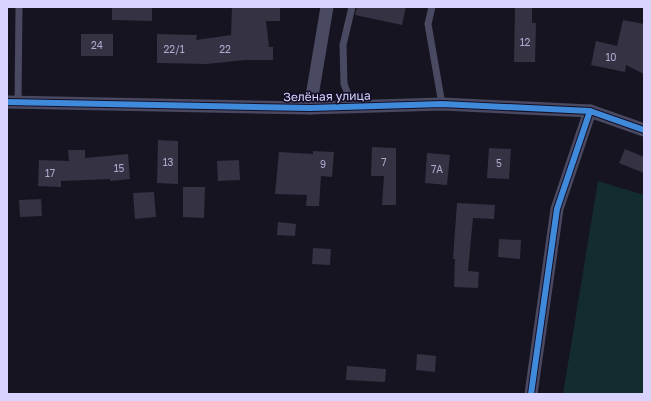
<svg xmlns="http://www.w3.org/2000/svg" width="651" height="401" viewBox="0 0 651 401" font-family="'Golos Text',sans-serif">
<rect width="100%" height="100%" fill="#161421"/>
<path fill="#132c2d" d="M598,181L644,195V394H563Z"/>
<g fill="#343243">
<path d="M112,7H152V21L112,20Z"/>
<path d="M232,7H280V21H266L269,47H273V60H245L207,64L157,63V34L197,35L196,40L231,35Z"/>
<path d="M357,7H406L402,25L355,15Z"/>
<path d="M515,7H532V23H536L535,62H514Z"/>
<path d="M623,20L644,24V74L626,65L625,72L591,65L596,41L617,46Z"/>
<rect x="81" y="34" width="32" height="22"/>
<path d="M158,140L178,141V184L157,183Z"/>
<path d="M372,147L396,148V205H382L384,176H371Z"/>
<path d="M489,148L511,149L509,179L487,178Z"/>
<path d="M625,149L644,157V173L619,163Z"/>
<path d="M68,150H85V158L128,154L130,179L110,181V179L61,181V187L38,186L39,160L69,161Z"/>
<path d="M313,151L334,152L332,177L321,176L319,206H306L307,195L275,194L279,152L313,154Z"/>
<path d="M427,153L450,155L447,185L425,183Z"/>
<path d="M239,160L240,180L218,181L217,161Z"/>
<path d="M183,187H205L204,218L183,217Z"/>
<path d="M154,192L156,217L135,219L133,193Z"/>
<path d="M41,199L42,216L20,217L19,200Z"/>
<path d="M457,203L495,205L494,219L473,218L468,271L479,272L478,288L454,287L455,259H453Z"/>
<path d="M278,222L296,224L295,236L277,235Z"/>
<path d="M499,239L521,240L520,259L498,257Z"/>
<path d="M313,248L331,249L330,265L312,264Z"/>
<path d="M417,354L436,356L435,372L416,370Z"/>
<path d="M347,366L386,369L385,382L346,380Z"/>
</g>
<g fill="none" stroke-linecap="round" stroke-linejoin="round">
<g stroke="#4a4962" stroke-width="7">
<path d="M352,7L343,45L344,84L353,107"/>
<path d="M432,7L428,24L442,104"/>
<path d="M18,102L19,7"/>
</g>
<g stroke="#4a4962" stroke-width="13">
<path d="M7,102L310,108L442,104L590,111L644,130"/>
<path d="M310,108L327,7"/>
<path d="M531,394L557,209L590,111"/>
</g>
<g stroke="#130f26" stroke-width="8">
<g id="cycleway">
<path d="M7,102L310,108L442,104L590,111L644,130"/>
<path d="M531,394L557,209L590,111"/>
</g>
</g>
<use href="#cycleway" stroke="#408adc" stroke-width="6"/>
</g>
<g text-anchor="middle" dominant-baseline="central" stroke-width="3.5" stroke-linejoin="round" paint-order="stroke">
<g font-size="10" fill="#b0acd0">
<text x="525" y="42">12</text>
<text x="97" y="45">24</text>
<text x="174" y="49">22/1</text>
<text x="225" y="49">22</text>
<text x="611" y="57">10</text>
<text x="168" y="162">13</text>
<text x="384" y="162">7</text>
<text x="499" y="163">5</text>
<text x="323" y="164">9</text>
<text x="119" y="168">15</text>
<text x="437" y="169">7А</text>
<text x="50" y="173">17</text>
</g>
<g font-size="12" fill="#d9d4ff" stroke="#130f26">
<text transform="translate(327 96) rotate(-1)">Зелёная улица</text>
</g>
</g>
<rect width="651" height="401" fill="none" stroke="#d9d4ff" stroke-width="16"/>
</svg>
